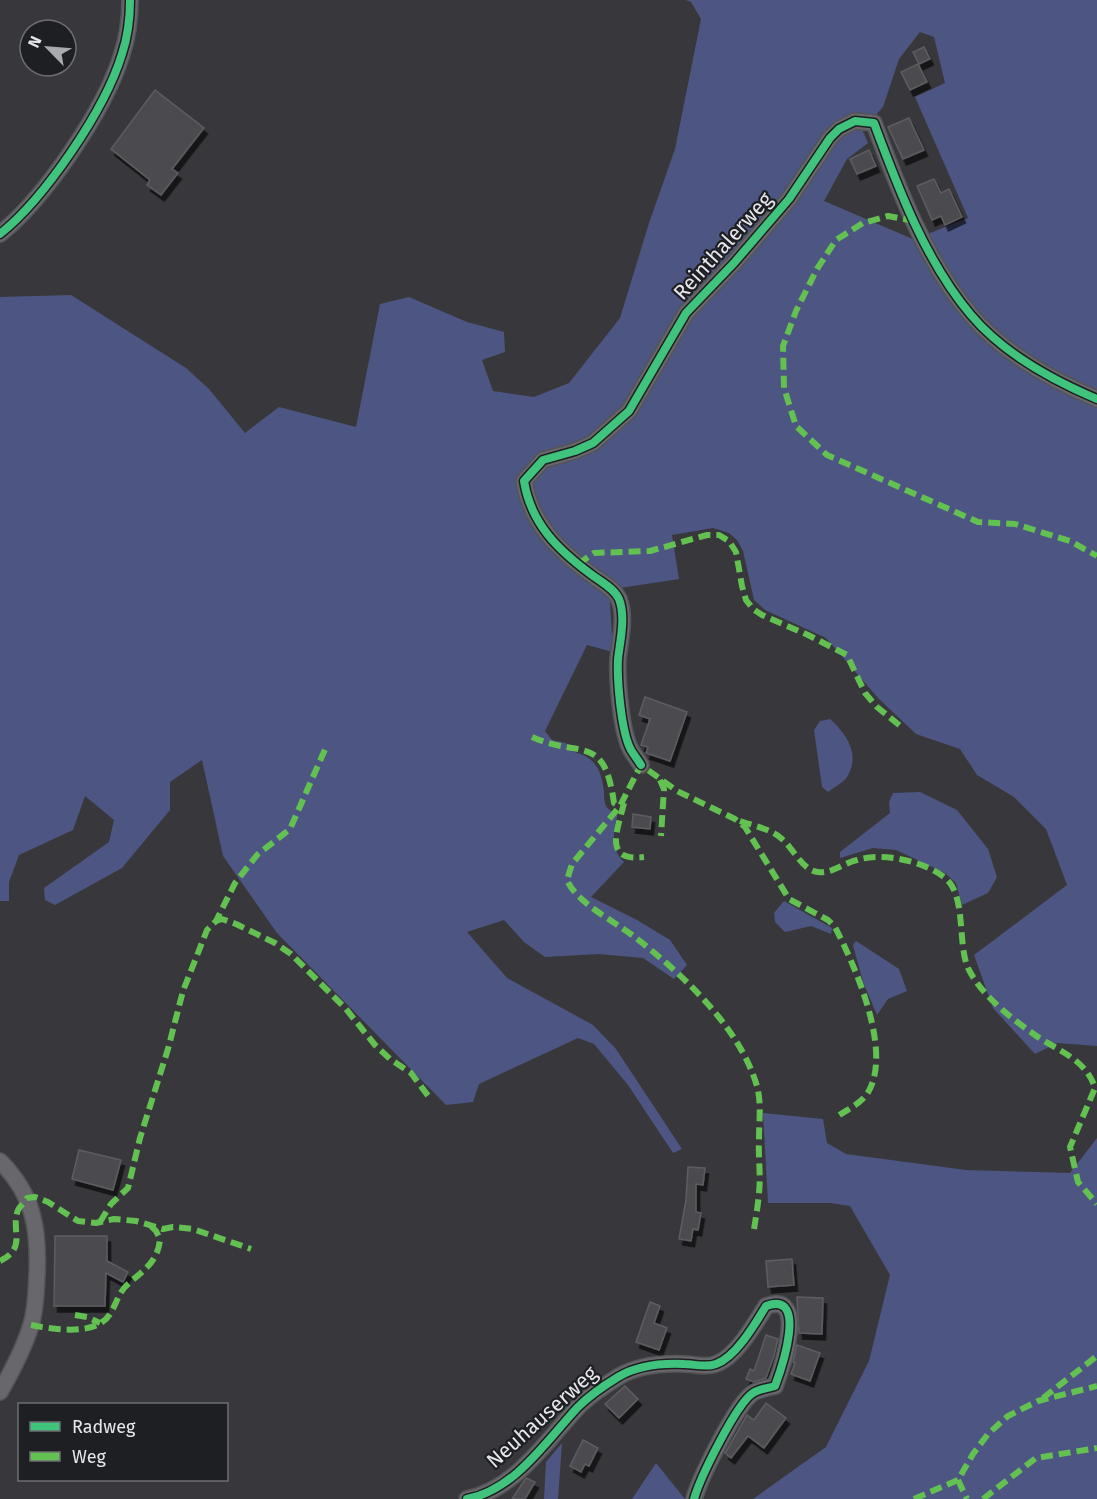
<svg xmlns="http://www.w3.org/2000/svg" width="1097" height="1499" viewBox="0 0 1097 1499" font-family="'Fira Sans',sans-serif">
<defs>
<filter id="shadow"><feDropShadow dx="3.5" dy="6" stdDeviation="0" flood-color="#0009"/></filter>
</defs>
<rect width="100%" height="100%" fill="#38383c"/>
<g fill="#4d5582">
<path d="M686,0H1097V395C1049,369 990,336 958,291C946,273 936,254 925,235L968,218L915,97L945,83L934,37L920,32L899,59L883,107L875,116H851L786,196L681,317L692,318L747,258L833,140L861,127L868,143L847,159L824,201L915,240L969,319L1097,405V1046L1057,1043L1035,1054L993,1008L974,955L1067,885L1046,829L1014,797L977,775L960,749L916,734L878,698L826,638L765,610L754,600L743,551L737,540L729,533L713,528L672,535L679,579L620,588L610,603L613,652L587,645L545,731L552,740L566,743L571,751C595,757 601,768 604,792C604,796 604,802 606,806C609,811 614,812 618,813C613,831 610,849 624,862L591,897L637,920L670,940L687,965L674,979L643,958L599,954L545,957L524,942L504,920L467,932L507,978L593,1025L616,1049L682,1149L673,1153L628,1085L594,1044L578,1038L479,1084L473,1102L446,1105L277,933L223,856L202,760L170,782V810L122,868L55,905L45,900L44,888L109,842L114,820L85,796L73,830L19,855L9,882V901H0V297L71,295L186,368L209,389L245,433L279,407L356,427L380,304L409,297L467,322L504,332L505,352L482,360L493,391L534,397L569,383L620,318L649,223L675,149L701,19L691,2Z"/>
<path d="M830,719C847,735 861,754 847,777C843,783 834,787 828,792L822,787L814,730L820,721Z"/>
<path d="M920,792L957,810L988,849L997,877L988,893L962,905L956,883L945,873L896,850L873,848L840,858V852L890,813L889,802L893,793Z"/>
<path d="M784,901L832,928L831,934L811,926L785,932L775,922L774,913Z"/>
<path d="M856,941L899,969L907,991L888,999L877,1015L863,982L853,945Z"/>
<path d="M763,1113L823,1119L827,1143L846,1154L966,1170L1070,1173L1097,1138V1499H753L826,1447L869,1361L890,1275L850,1206L831,1203H768Z"/>
<path d="M562,1443L558,1499H544L546,1462Z"/>
<path d="M656,1463L685,1499H632Z"/>
</g>
<g fill="#4c4c50" stroke="#5c5d60" stroke-width="1.5" filter="url(#shadow)">
<path d="M924,47L930,59L919,64L913,52Z"/>
<path d="M918,64L927,82L910,90L901,72Z"/>
<path d="M155,90L204,128L172,169L178,173L161,195L147,185L150,180L111,149Z"/>
<path d="M909,118L924,150L903,159L888,127Z"/>
<path d="M869,150L876,166L857,174L850,159Z"/>
<path d="M934,179L941,193L949,189L962,217L945,225L941,216L932,220L917,186Z"/>
<path d="M645,697L687,712L670,761L646,753L648,747L641,745L650,719L639,715Z"/>
<path d="M633,814L651,817L650,829L632,827Z"/>
<path d="M79,1150L121,1160L113,1190L72,1179Z"/>
<path d="M688,1167L705,1168L703,1185L696,1184V1212L701,1213L698,1230L693,1229L691,1241L679,1239L686,1200Z"/>
<path d="M55,1236H107V1261L128,1272L123,1282L106,1273L105,1306H54Z"/>
<path d="M792,1259L794,1285L768,1287L766,1261Z"/>
<path d="M797,1297L823,1298L822,1334L799,1333Z"/>
<path d="M650,1302L660,1306L654,1323L667,1328L659,1350L636,1342Z"/>
<path d="M766,1335L778,1339L774,1356L766,1378L754,1382L746,1379L750,1369L754,1371Z"/>
<path d="M797,1345L820,1353L810,1381L791,1374L795,1363L793,1362Z"/>
<path d="M625,1386L638,1399L619,1418L605,1404Z"/>
<path d="M766,1403L786,1418L764,1448L748,1436L731,1458L725,1453L746,1417L747,1415L754,1420Z"/>
<path d="M583,1440L598,1448L589,1466L585,1464L581,1472L570,1466Z"/>
<path d="M526,1478L535,1482L525,1499H512Z"/>
</g>
<g fill="none" stroke-linecap="round" stroke-linejoin="round">
<g stroke="#545458" stroke-width="18">
<g id="minor">
<path d="M0,234C45,198 105,110 122,54C128,36 130,18 130,0"/>
<path d="M641,765C638,760 634,755 631,750C621,732 617,680 618,659C620,641 626,617 619,599C614,588 601,582 592,575C558,550 531,524 524,481L543,460L575,451L593,443L629,411L686,313L734,263L789,199L830,138L839,129L855,121L874,123C898,188 926,262 971,315C1003,353 1052,380 1097,399"/>
<path d="M0,1161C34,1195 39,1229 37,1275C36,1292 36,1309 31,1325C24,1349 12,1371 0,1392"/>
<path d="M467,1499C515,1490 547,1440 578,1407C589,1396 605,1385 618,1377C638,1365 662,1363 684,1364C694,1364 706,1368 716,1364C736,1357 755,1324 766,1306C809,1290 781,1370 775,1386C768,1388 759,1389 753,1393C736,1404 700,1478 694,1499"/>
</g>
</g>
<use href="#minor" stroke="#68686c" stroke-width="15"/>
<g stroke="#63c152" stroke-width="6" stroke-dasharray="12 6" stroke-linecap="butt">
<path d="M915,221L888,216L863,223L836,240L817,269L796,311L783,346L784,388L796,426L827,455L978,522L1015,524L1070,541L1097,556"/>
<path d="M578,564L594,553L650,551L707,535H719L729,541L736,552L742,586L746,600L753,609L762,615L808,635L847,655L865,693L877,707L904,729"/>
<path d="M532,737C581,759 604,732 614,803L620,806"/>
<path d="M660,780L664,789L661,836"/>
<path d="M624,803C618,829 602,862 644,857"/>
<path d="M740,821C754,826 771,829 782,839C793,848 803,871 818,872C831,874 844,863 857,860C882,852 923,861 944,877C967,894 957,943 968,968C981,995 1011,1018 1035,1035C1058,1051 1086,1059 1095,1088L1070,1147L1078,1182L1097,1204"/>
<path d="M216,921L222,919L236,924L275,943L291,954L346,1009L375,1045L390,1059L411,1073L429,1097"/>
<path d="M100,1222L111,1204L128,1188L140,1138L168,1049L183,991L207,930L216,921L235,883L257,855L290,829L327,745"/>
<path d="M754,1229C756,1217 758,1205 759,1193C761,1174 758,1156 759,1138C759,1120 762,1101 756,1083C738,1025 679,971 632,935C612,920 576,902 567,880L572,864L620,806L641,765L677,791L735,819L745,827L789,899L828,920L835,927C855,966 894,1053 867,1094C860,1104 848,1109 838,1116"/>
<path d="M0,1261C28,1247 10,1231 18,1210C20,1206 25,1202 27,1198L35,1197L48,1202L78,1221L96,1223L114,1219L136,1221L163,1229L173,1227L193,1229L251,1249"/>
<path d="M75,1315L87,1317L100,1323"/>
<path d="M31,1325C52,1329 96,1337 110,1314C116,1305 118,1294 126,1286C142,1271 158,1263 160,1239L156,1231L150,1225"/>
<path d="M1043,1398L1097,1356"/>
<path d="M958,1480L967,1499"/>
<path d="M914,1499L958,1480L973,1454L988,1434L1008,1416L1038,1401L1097,1386"/>
<path d="M983,1499L1036,1458L1097,1448"/>
</g>
<g stroke="#1e1f22" stroke-width="11">
<g id="cycleway">
<path d="M0,234C45,198 105,110 122,54C128,36 130,18 130,0"/>
<path d="M641,765C638,760 634,755 631,750C621,732 617,680 618,659C620,641 626,617 619,599C614,588 601,582 592,575C558,550 531,524 524,481L543,460L575,451L593,443L629,411L686,313L734,263L789,199L830,138L839,129L855,121L874,123C898,188 926,262 971,315C1003,353 1052,380 1097,399"/>
<path d="M467,1499C515,1490 547,1440 578,1407C589,1396 605,1385 618,1377C638,1365 662,1363 684,1364C694,1364 706,1368 716,1364C736,1357 755,1324 766,1306C809,1290 781,1370 775,1386C768,1388 759,1389 753,1393C736,1404 700,1478 694,1499"/>
</g>
</g>
<use href="#cycleway" stroke="#40c37c" stroke-width="8"/>
</g>
<g text-anchor="middle" dominant-baseline="central" stroke-width="4.5" stroke-linejoin="round" paint-order="stroke">
<g font-size="21" fill="#e6e7ec" stroke="#1e1f22">
<text transform="translate(723 246) rotate(-48)">Reinthalerweg</text>
<text transform="translate(542 1417) rotate(-42)">Neuhauserweg</text>
</g>
</g>
<rect x="18" y="1403" width="210" height="78" fill="#1e1f22" stroke="#6e6f73" stroke-width="1.5"/>
<rect x="30" y="1422" width="30" height="9" fill="#40c37c" stroke="#6e6f73" stroke-width="1.5"/>
<text x="72" y="1433" font-size="18" fill="#e6e7ec">Radweg</text>
<rect x="30" y="1452" width="30" height="9" fill="#63c152" stroke="#6e6f73" stroke-width="1.5"/>
<text x="72" y="1463" font-size="18" fill="#e6e7ec">Weg</text>
<g transform="translate(48 48) rotate(295)"><circle r="28" fill="#1e1f22" stroke="#6e6f73" stroke-width="1.5"/>
<path d="M0-4.5L10 22L0 15L-10 22Z" fill="#a9aaae"/>
<text y="-9" font-size="16" font-weight="bold" text-anchor="middle" fill="#e6e7ec">N</text>
</g>
</svg>
